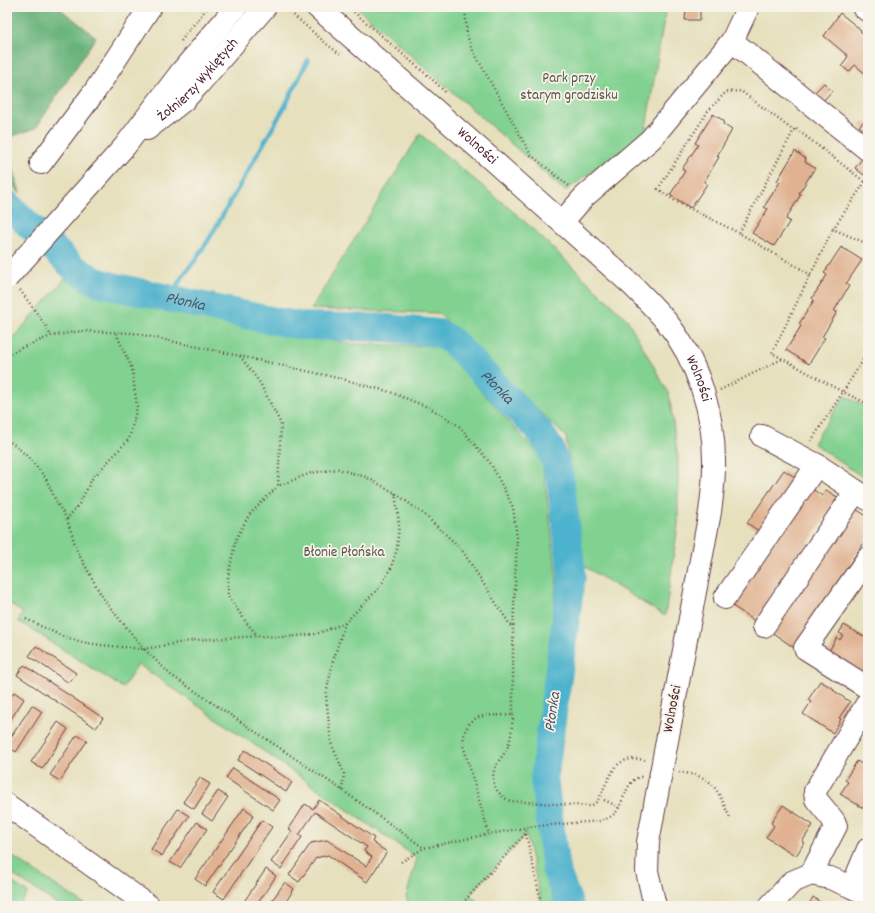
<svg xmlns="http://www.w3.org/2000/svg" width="875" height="913" viewBox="0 0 875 913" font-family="Dekko,sans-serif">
<rect width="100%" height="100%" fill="#f7f3e8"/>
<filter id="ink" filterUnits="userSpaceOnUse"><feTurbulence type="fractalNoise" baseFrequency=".025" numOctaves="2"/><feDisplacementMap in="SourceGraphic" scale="8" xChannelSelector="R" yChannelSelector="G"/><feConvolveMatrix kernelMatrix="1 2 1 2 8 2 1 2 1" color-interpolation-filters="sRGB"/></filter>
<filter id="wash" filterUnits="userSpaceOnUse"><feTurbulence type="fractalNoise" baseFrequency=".012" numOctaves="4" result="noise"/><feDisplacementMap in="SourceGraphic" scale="16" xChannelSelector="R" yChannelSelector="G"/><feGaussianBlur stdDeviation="0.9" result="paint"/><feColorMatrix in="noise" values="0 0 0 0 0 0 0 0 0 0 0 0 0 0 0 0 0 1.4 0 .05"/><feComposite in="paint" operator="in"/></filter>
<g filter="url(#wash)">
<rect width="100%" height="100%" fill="#e6e0bd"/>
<g fill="#81d190" stroke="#66785e">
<path d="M356,7H666L645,134L565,191Z"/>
<path d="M420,134L522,219L627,319L669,394L678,458V525L665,616L582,565L566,437L438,313L311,309Z"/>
<path d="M65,279L83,288L352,344L440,346L542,458L557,576L536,780L551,872L562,906H542L526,834L470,895L482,906H462L465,901L460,906H410L406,897L417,858L138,664L123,688L18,621L23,613L7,602V345Z"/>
<path d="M845,396L868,408V481L813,443Z"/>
<path d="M7,853L87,906H60L7,871Z"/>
<path d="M7,879L28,893L19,906H7Z"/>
</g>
<g fill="#68b37a" stroke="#596952">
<path d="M7,7H58L96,37L36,128L7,138Z"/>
<path d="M7,143L20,193L7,181Z"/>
</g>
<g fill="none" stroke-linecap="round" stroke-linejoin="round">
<path stroke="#4eb2cd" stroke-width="4.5" d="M169,299L182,277L196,259L209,239L285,106L308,60"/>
<path stroke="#4eb2cd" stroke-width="28" id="s1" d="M7,204L74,268L95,281L116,287L274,321L304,326L388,328L438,333L452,341L539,431L551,449L560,478L572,574L544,779L556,870L570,906"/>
</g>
<g id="blocks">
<g fill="#e0b291">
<path d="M686,7H700V20H685Z"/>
<path d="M840,13L861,30L860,31L868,38V76L855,65L849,72L842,66L848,56L824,36Z"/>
<path d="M824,83L832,91L822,102L814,93Z"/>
<path d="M713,114L724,121L723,124L732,130L717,156L719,157L704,182L707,184L691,208L670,195L685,171L682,169L698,145L695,143Z"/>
<path d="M864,121L868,125V133L859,126Z"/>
<path d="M795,151L806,159L805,162L815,168L799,193L801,194L786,219L790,221L774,246L752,233L768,209L764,207L780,182L777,181Z"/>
<path d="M862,159L868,163V171L864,175L855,168Z"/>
<path d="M841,247L862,260L846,284L849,286L834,311L837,312L822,337L825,338L809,364L786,350L801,326L799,324L814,300L812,298L827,275L824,273Z"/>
<path d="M784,470L796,478L760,532L747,523Z"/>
<path d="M811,488L822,496L826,490L839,498L755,621L731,605Z"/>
<path d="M853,507L868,517V537L793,647L770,631Z"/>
<path d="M844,625L868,639V676L828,653L837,637L840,640L843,635L839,633Z"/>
<path d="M36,646L76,673L69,683L29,656Z"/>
<path d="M24,665L103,718L96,728L17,675Z"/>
<path d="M820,681L834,689L833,690L850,702L839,718L841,719L833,733L803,714L811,702L808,700Z"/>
<path d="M14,692L24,699L7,725V703Z"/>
<path d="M32,705L42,712L16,752L7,746V743Z"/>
<path d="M58,722L68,729L42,769L31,762Z"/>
<path d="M77,735L87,741L60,781L50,775Z"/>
<path d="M245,750L292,782L286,792L238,760Z"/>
<path d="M857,761L868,768V811L840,794L848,782L845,780Z"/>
<path d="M233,768L280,800L273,810L226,778Z"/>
<path d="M200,778L210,784L194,809L183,802Z"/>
<path d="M218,791L228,797L212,821L202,814Z"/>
<path d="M319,800L374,838L372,842L387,852L367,882L328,855L316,858L299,882L289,875L311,843L327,840L366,866L372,857L364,851L367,847L315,812L299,835L302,837L281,869L271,862L292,831L289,829L305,804L313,809Z"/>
<path d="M783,805L813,825L802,842L804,843L796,856L766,837L774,826L771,823Z"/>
<path d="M244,808L254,815L205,886L195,879Z"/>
<path d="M178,809L189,816L162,856L151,849Z"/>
<path d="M262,820L272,827L224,899L213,892Z"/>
<path d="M197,822L207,829L180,868L170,862Z"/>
<path d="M266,869L276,876L256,906H241Z"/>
<path d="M285,882L294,889L283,906H268Z"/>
<path d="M813,897L826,906H808Z"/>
</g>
</g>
</g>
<g filter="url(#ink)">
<use href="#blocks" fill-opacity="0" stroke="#613c41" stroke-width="1"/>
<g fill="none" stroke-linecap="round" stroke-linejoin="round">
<g stroke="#613c41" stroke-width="24">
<g id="minor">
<path id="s2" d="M317,7L491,159L632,285C644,297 655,308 666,321C698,361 715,415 714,466C714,481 712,497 710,512L648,842L647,871L655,906"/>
<path d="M863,7L868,11"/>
<path d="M732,41L868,150"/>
<path id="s3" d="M147,129L184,100L198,85L265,7"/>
<path d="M41,163L95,91L150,7"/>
<path d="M58,221L125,146L182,71L236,7"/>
<path d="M562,222L584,197L651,139L732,41L748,7"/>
<path d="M762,436L817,465"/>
<path d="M868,558L805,648L868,688"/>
<path d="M725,598L817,465L868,499"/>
<path d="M764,626L856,491"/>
<path d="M7,805L149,906"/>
<path d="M811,874L836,826L834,821L816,799L815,791L868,702"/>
<path d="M852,887L868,849"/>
<path d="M770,906L792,882L811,874L830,878L852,887L868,896"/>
</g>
</g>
<g stroke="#613c41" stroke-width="2.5" stroke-dasharray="1 3" stroke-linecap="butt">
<path d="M465,7L467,35L471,47L531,155L569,186"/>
<path d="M839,7L845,12"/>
<path d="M283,10L291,13L329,46L340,54"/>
<path d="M354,12L435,82L446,93"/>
<path d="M181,41L186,34L208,7"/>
<path d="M868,185L865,182L833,229L868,244"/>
<path d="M739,233L677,202L658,189L708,111L726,92L741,91L794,131"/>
<path d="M811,275L739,233L795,128L865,182"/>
<path d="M20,290L46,326L51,336"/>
<path d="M868,352L863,360L868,364"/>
<path d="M7,356L21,348L51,336L81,331L133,333L240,356L342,379L390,392L430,408L459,426L491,464L513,507L517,539L513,629V715C486,716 465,710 463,745L489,834"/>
<path d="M240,356L260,383L281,424L278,486L311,473L338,469L366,477L395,493L425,515L462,550L512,628"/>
<path d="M863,360L843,392L868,404"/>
<path d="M720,390L782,359"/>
<path d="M7,440L15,445L31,460L45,477L57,503L67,519L79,504L92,479L129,439L137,407L132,369L116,333"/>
<path d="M811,441L843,392L772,353L833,229"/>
<path d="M67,519L77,551L104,600L144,649L196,640L258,636L286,637L316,634L345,623L380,587L391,568L397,549L399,523L395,493"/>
<path d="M26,619L62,636L82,642L100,645L144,649L171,675L342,790L424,848"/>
<path d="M258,636L246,622L228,596V576L236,539L249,515L278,486"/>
<path d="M513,715C512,725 512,736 508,746C506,752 502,756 498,762C488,778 494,793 510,801L590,806C597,803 599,799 602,792C613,770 616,755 645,760"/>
<path d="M679,772C685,773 692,774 698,776C717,781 722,802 730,818"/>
<path d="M342,790L344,773L331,743L326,695L333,661L345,623"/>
<path d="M604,800L619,807"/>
<path d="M526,834L542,906"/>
<path d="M401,862L424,848L489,834L536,826L600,821C606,819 612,817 616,812C624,802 627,777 642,777"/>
<path d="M460,906L526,833L525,828"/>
</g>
<use href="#minor" stroke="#fff" stroke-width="22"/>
<g stroke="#613c41" stroke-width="24" stroke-linecap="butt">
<path id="minor-bridge" d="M7,278L58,221"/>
</g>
<use href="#minor-bridge" stroke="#fff" stroke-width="22"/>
</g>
</g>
<g text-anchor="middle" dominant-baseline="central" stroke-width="3.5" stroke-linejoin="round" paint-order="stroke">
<g font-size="15" fill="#4a1f2b" stroke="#f7f3e8">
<text stroke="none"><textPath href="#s3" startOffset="71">Żołnierzy Wyklętych</textPath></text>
<text stroke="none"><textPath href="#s2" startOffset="212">Wolności</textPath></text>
<text stroke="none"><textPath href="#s2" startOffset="536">Wolności</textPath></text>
<text transform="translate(673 709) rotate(-79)">Wolności</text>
</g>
<g font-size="15" fill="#5a5449" stroke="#f7f3e8">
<text x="569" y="79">Park przy<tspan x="569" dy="17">starym grodzisku</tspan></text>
<text x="344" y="553">Błonie Płońska</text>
</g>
<g font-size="16" font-style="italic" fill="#4b5264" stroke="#f7f3e8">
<text stroke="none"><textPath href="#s1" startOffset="210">Płonka</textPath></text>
<text stroke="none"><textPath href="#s1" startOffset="546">Płonka</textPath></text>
<text transform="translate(553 712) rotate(-82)">Płonka</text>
</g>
</g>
<rect width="875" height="913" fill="none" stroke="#f7f3e8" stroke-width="24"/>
</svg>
